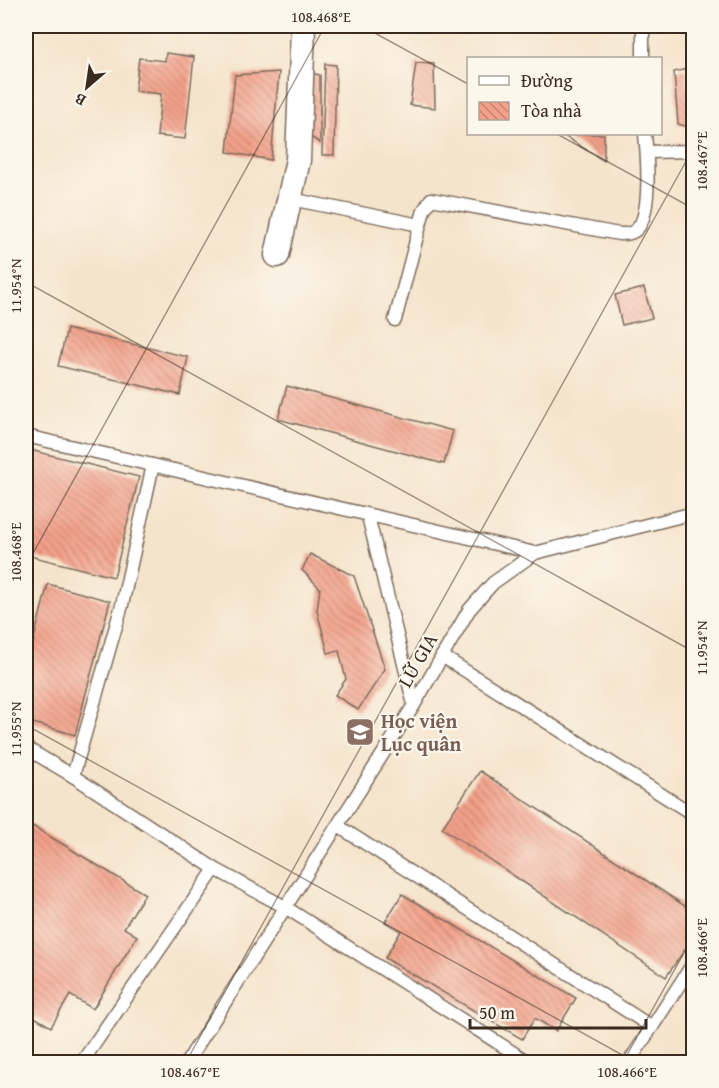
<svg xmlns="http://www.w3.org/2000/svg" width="719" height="1088" viewBox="0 0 719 1088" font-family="'Gentium Book Plus',serif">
<defs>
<pattern id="building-back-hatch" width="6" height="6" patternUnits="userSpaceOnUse" patternTransform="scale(1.5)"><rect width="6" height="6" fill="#f3a18a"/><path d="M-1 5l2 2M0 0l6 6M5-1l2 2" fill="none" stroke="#c68370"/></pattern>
</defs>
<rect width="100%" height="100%" fill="#fbf7ec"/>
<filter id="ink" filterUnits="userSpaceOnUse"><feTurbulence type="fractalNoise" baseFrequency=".0167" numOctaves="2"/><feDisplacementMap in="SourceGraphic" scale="12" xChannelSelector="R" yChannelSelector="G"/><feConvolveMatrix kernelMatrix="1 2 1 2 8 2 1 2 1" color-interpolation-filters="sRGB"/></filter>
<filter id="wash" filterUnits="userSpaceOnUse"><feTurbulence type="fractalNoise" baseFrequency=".008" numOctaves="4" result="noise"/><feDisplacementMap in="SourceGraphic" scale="24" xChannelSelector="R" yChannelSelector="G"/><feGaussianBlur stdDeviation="1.35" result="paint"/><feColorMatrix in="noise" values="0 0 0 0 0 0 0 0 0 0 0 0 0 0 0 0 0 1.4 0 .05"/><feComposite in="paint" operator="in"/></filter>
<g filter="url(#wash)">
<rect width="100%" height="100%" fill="#f5e4cc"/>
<g id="blocks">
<g fill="url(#building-back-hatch)">
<path d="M166,53L194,57L185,139L157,136L161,94L135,91L139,58L165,61Z"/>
<path d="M416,63L434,64L435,108L410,105Z"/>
<path d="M325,64L336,65L334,155H322Z"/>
<path d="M687,69L692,128L678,124L674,72Z"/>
<path d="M279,72L271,160L227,152L235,75Z"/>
<path d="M306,72L320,75V143L307,135Z"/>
<path d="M561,134H604V161Z"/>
<path d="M644,288L652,318L622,325L615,295Z"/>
<path d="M67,329L188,357L180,395L58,366Z"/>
<path d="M287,386L453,431L444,464L278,419Z"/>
<path d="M26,449L139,477L114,577L26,555Z"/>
<path d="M310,554L354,576L385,669L358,710L335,695L346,679L339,651L328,653L317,611L320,588L302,570Z"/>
<path d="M48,584L110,601L75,735L26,721V669Z"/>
<path d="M480,771L694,912V936L666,977L442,828Z"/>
<path d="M26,822L145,894L124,928L137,936L93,1009L70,995L51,1027L26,1012Z"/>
<path d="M402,894L576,998L556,1031L535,1018L522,1039L385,958L401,931L385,922Z"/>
</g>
</g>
</g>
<g filter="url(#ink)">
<use href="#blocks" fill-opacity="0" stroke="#7c6b5b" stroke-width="1.5"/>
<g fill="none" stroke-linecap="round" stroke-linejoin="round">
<g stroke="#7c6b5b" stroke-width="15">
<g id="service">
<path d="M643,26V58"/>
<path d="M647,152L694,151"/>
<path d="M291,199L420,225"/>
<path d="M395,320L424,210L431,199L619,234C626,234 632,234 637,229C652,214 647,154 645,134"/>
<path d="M26,436L535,553"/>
<path d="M368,516L414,705"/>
<path d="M442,656L694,815"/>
<path d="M26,748L73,776L215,869L285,907L528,1062"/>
<path d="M73,776L122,605L153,465"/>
<path d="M338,826L652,1027L629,1062"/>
<path d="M652,1027L694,962"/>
<path d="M82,1062L215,869"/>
<path d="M187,1062L414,705L469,610L493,583L535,553L694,513"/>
</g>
</g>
<g stroke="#7c6b5b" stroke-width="27">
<path id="minor" d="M277,255L298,160L303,26"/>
</g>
<use href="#service" stroke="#fff" stroke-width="12"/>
<use href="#minor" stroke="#fff" stroke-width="24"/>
</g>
</g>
<path fill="none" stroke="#3b2a1e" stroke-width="1.5" stroke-opacity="0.45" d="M362,26L468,84M557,134L694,209M26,282L694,652M26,566L325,26M26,725L635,1062M186,1062L694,147M623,1062L694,935"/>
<defs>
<g id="school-square" transform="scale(1.5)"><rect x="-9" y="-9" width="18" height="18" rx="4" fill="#8d6e63" stroke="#fbf7ec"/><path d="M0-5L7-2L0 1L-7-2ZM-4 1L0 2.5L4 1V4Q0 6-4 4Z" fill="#fff"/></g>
</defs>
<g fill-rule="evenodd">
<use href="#school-square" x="360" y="732"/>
</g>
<g text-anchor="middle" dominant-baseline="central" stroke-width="4.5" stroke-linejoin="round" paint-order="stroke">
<g font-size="20" fill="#3b2a1e" stroke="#fbf7ec">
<text transform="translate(417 660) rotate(-60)">LỮ GIA</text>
</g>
<g font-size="20" font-weight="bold" fill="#785e54" stroke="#fbf7ec" text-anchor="start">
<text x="381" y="720">Học viện<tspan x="381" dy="23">Lục quân</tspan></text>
</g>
</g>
<rect width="719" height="1088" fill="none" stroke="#fbf7ec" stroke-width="66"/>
<rect x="467" y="57" width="195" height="78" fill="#fbf7ec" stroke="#aea59a" stroke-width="1.5"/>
<rect x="479" y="76" width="30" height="9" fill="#ffffff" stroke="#aea59a" stroke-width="1.5"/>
<text x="521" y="87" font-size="18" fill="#3b2a1e">Đường</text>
<rect x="479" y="102" width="30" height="18" fill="url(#building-back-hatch)" stroke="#aea59a" stroke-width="1.5"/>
<text x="521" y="117" font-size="18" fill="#3b2a1e">Tòa nhà</text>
<g transform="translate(87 87) rotate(209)" stroke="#fbf7ec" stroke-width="4.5" paint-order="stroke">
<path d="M0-4.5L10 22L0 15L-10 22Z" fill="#3b2a1e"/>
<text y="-9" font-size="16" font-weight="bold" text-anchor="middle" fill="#3b2a1e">B</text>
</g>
<path d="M470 1019v9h176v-9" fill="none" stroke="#3b2a1e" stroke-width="3"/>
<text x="479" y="1019" font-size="18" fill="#3b2a1e" stroke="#fbf7ec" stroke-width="4.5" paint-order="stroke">50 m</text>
<rect x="33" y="33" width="653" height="1022" fill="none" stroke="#3b2a1e" stroke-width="2"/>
<g font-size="15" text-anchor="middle" fill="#3b2a1e">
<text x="321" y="22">108.468°E</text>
<text transform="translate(702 161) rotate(-90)" y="5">108.467°E</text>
<text transform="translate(16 286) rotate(-90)" y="5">11.954°N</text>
<text transform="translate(16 552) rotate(-90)" y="5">108.468°E</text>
<text transform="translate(702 648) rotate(-90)" y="5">11.954°N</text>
<text transform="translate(16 729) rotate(-90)" y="5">11.955°N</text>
<text transform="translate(702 948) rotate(-90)" y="5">108.466°E</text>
<text x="190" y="1077">108.467°E</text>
<text x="627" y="1077">108.466°E</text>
</g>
</svg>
